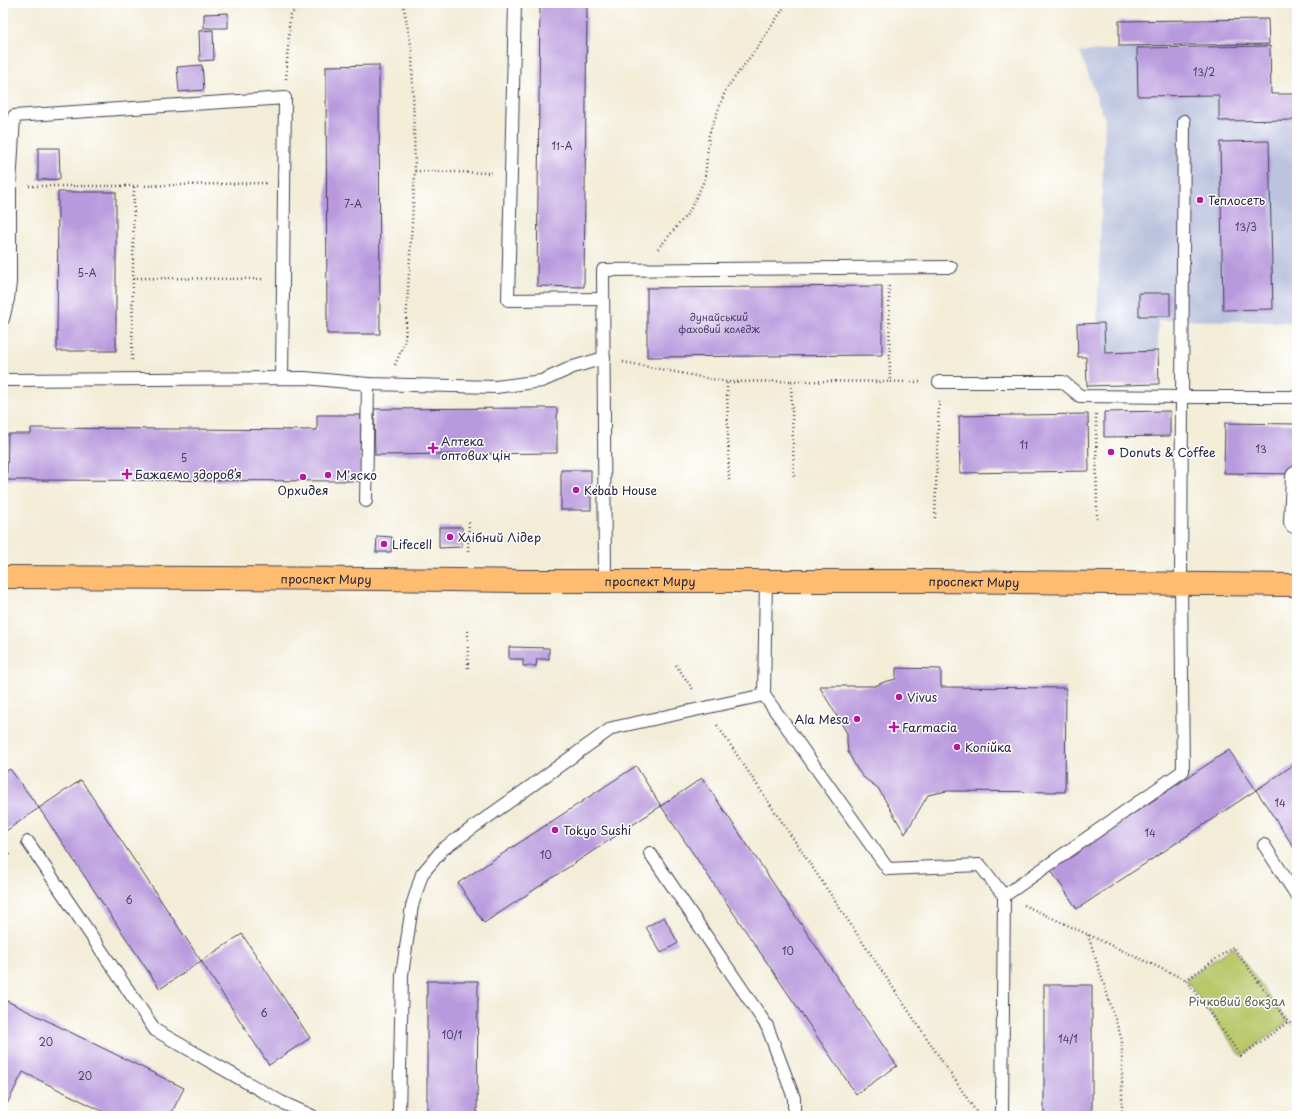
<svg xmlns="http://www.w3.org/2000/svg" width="1300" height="1119" viewBox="0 0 1300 1119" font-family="'Playpen Sans',sans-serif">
<rect width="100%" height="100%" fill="#fff"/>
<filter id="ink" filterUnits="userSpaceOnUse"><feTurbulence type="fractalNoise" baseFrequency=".025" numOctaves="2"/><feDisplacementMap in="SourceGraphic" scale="8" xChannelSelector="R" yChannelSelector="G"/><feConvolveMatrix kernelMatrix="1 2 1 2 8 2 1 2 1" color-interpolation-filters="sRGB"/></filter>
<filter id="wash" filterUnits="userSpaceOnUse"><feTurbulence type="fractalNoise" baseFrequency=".012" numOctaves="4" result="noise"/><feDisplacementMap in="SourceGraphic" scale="16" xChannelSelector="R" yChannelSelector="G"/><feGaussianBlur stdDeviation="0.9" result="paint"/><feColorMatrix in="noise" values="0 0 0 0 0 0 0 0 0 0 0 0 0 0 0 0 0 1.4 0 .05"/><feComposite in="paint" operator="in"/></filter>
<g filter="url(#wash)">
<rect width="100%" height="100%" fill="#f3edd8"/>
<path fill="#bcc3de" d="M1270,46L1271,94H1297V322L1158,320V351L1105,353L1104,323H1097L1105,120L1080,52L1137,48Z"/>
<path fill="#bac86b" stroke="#6e7553" d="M1233,947L1288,1022L1241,1056L1186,980Z"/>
<g id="blocks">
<g fill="#b899dd">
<path d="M540,3H587L584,287L537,286Z"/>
<path d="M228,13V28H204V14Z"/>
<path d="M1268,19L1269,44L1119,46V21Z"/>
<path d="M213,30L214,60L200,61L199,31Z"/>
<path d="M1270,46L1271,94H1297V120L1219,121V95L1138,96L1137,48Z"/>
<path d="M202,65L204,90L179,92L177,67Z"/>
<path d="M379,65L380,334H327L326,66Z"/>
<path d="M1269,141L1273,309L1223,310L1220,142Z"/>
<path d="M38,148H59L60,179L38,180Z"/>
<path d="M58,192H116V351H57Z"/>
<path d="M882,286V355L647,357V288Z"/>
<rect x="1139" y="293" width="31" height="23"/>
<path d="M1104,323L1105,353L1158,351L1159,384L1087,386L1086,357H1078L1077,324Z"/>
<path d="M527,408H557V453L375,455L374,409Z"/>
<path d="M1170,411V436L1104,437V412Z"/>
<path d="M1088,414L1089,471L960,473L959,416Z"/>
<path d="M317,415H361V481L7,480L8,434H31V428L317,430Z"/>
<path d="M1225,423L1297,424V474L1224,473Z"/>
<rect x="561" y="470" width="30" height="40"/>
<path d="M439,527H462V547L439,548Z"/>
<path d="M377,536L392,537L391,552H376Z"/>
<path d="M509,647L549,648V659H537L536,666H523V659H509Z"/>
<path d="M896,668L941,669V687L1066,688L1065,792L947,791L928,795L905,834L878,788L863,777L857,769L848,752L847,742V733L819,686H875L884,682L896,679Z"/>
<path d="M1229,750L1256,790L1077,909L1050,869Z"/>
<path d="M1295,764L1297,767V852L1256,790Z"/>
<path d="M636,766L661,806L484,923L458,883Z"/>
<path d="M10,769L39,808L3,833V773Z"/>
<path d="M702,778L897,1066L856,1094L661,806Z"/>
<path d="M81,780L201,961L160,989L39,808Z"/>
<path d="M664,917L678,943L661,953L646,927Z"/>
<path d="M242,934L310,1038L269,1065L201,961Z"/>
<path d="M427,981H478L477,1116H427Z"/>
<rect x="1044" y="985" width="48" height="131"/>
<path d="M7,1001L184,1088L170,1116H112L23,1072L3,1112V1010Z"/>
</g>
</g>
</g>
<g filter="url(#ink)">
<use href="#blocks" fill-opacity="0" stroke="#414053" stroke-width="1"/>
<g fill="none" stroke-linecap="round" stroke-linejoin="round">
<g stroke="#414053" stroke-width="14">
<g id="lane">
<path d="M515,3L508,300L603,299"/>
<path d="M3,319L8,299L10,282V186L14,116L285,98L282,378"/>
<path d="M3,380L305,378L368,384L496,387L542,381L573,367L604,358"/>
<path d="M939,382H1063L1080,396L1182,397L1184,121"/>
<path d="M366,501L368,384"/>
<path d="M605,581L603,270L951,267"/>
<path d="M764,695L888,869L980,865L1004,896L1002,1116"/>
<path d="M28,842L155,1030L281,1102L312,1116"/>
<path d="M1264,845L1297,896"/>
<path d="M650,853L767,1026L794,1098V1116"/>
<path d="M1004,896L1183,771L1181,583L1182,397H1297"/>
<path d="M399,1116L402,975L412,906L422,874L443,849L612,728L764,695L766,580"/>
</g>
</g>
<g stroke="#414053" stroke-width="24">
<path id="street" d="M1297,477L1295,522H1297"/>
</g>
<g stroke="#414053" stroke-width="24">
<g id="primary">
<path id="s1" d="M3,577L380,579L524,581H928L1297,585"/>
</g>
</g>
<g stroke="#414053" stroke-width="2.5" stroke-dasharray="1 3" stroke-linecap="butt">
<path d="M286,79L290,15L302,3"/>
<path d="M415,171L492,173"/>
<path d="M29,186H134L266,183"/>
<path d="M658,249L689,212L705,179L709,134L726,89L757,48L787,3"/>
<path d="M133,278L264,279"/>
<path d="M889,286L890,382"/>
<path d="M132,360L134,186"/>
<path d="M623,362L727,382"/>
<path d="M395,365L405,341L415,171L412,50L403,3"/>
<path d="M791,381L920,382"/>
<path d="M1096,414L1097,520"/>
<path d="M729,480L727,382L791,381L794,477"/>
<path d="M935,518L939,400"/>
<path d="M468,551L469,521"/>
<path d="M468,631V668"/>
<path d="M676,665L694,691"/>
<path d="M717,725L979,1116"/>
<path d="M3,859L12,853"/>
<path d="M1024,905L1186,980L1241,1056L1288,1022L1297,1027"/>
<path d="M1088,935L1122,1040V1116"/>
<path d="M1186,980L1233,947L1288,1022"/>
</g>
<use href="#lane" stroke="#fff" stroke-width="12"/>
<use href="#street" stroke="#fff" stroke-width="22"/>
<use href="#primary" stroke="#febc70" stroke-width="22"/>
</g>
</g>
<g fill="#b5179e" stroke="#fff" stroke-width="1.5">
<circle cx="1200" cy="200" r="4"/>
<path d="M431 442h4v4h4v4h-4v4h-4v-4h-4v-4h4z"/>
<circle cx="1111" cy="452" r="4"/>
<path d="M125 468h4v4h4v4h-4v4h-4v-4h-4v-4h4z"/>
<circle cx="328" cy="475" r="4"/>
<circle cx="303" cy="477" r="4"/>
<circle cx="576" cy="490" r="4"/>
<circle cx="450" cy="537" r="4"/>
<circle cx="384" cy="544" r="4"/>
<circle cx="899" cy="697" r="4"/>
<circle cx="857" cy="719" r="4"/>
<path d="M892 721h4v4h4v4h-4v4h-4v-4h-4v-4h4z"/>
<circle cx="957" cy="747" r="4"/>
<circle cx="555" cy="830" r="4"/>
</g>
<g text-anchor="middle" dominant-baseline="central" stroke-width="3" stroke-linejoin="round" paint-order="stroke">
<g font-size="10" fill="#484064">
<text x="1204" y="71">13/2</text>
<text x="562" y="145">11-А</text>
<text x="353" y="203">7-А</text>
<text x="1246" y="226">13/3</text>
<text x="87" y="272">5-А</text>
<text x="719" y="316">дунайський<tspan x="719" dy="12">фаховий коледж</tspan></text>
<text x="1024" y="444">11</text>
<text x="1261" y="448">13</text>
<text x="184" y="457">5</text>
<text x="1280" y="802">14</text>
<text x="1150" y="832">14</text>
<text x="546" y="854">10</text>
<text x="129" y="899">6</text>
<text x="788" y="950">10</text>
<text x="264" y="1012">6</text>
<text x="452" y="1034">10/1</text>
<text x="1068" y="1038">14/1</text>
<text x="46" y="1041">20</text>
<text x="85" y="1075">20</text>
</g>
<g font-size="12" fill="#22223b" stroke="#fff" text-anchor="start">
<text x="1208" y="200">Теплосеть</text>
<text x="441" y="441">Аптека<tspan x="441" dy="14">оптових цін</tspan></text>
<text x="1119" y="452">Donuts &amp; Coffee</text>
<text x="135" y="474">Бажаємо здоровʼя</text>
<text x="336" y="475">М'яско</text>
<text x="303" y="490" text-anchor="middle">Орхидея</text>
<text x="584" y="490">Kebab House</text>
<text x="458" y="537">Хлібний Лідер</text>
<text x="392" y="544">Lifecell</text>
<text x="907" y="697">Vivus</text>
<text x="849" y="719" text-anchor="end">Ala Mesa</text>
<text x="902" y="727">Farmacia</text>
<text x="965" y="747">Копійка</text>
<text x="563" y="830">Tokyo Sushi</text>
</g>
<g font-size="12" fill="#22223b" stroke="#fff">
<text stroke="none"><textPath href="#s1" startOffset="323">проспект Миру</textPath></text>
<text stroke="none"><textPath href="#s1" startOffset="647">проспект Миру</textPath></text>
<text stroke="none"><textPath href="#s1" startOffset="971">проспект Миру</textPath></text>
</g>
<g font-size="12" fill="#575c4c" stroke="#fff">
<text x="1237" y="1001">Річковий вокзал</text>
</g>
</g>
<rect width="1300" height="1119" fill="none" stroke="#fff" stroke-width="16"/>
</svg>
